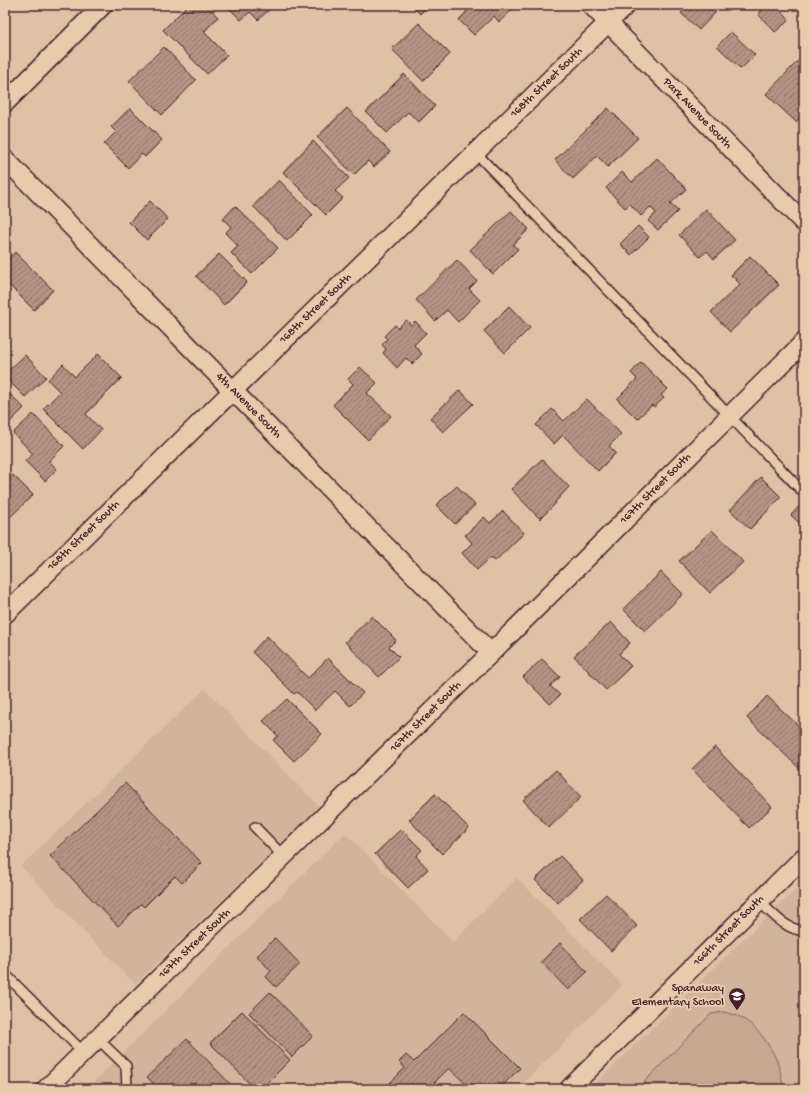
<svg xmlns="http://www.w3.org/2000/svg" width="809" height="1094" viewBox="0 0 809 1094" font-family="'Gochi Hand',sans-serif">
<defs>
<pattern id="building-hatch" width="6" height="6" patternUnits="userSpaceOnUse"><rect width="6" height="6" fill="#b39483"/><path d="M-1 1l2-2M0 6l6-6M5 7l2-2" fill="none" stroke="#94786b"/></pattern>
</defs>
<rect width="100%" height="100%" fill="#ddc2a5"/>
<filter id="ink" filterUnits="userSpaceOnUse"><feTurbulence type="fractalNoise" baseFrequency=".025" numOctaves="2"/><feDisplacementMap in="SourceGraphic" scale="8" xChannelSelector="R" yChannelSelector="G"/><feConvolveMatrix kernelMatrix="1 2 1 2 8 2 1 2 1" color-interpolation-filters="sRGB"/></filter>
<g filter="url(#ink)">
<g fill="#d0b49b">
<path d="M205,689L319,807L135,984L21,866Z"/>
<path d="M345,833L453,942L517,878L622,985L517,1089H87Z"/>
<path d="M804,882V1089H590L750,933Z"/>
</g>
<path fill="#c4a791" stroke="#87635e" d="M724,1012C729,1013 737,1015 742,1018C765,1032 782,1062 783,1089H643L645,1081L711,1014Z"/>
<g fill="url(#building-hatch)" stroke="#4a1f2b">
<path d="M188,5H206L218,17L204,32L227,55L207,74L163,30Z"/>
<path d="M226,5H272L273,6L258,20L250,12L241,20Z"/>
<path d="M411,5H429L420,14Z"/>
<path d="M461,5H511L514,8L499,22L494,16L474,35L459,20L467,11Z"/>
<path d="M688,5H708L716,12L699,30L681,13Z"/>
<path d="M768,5H776L789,20L775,32L758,14Z"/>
<path d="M419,23L450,54L423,81L392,49Z"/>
<path d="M731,32L755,55L741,69L717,46Z"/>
<path d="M164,47L196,80L162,115L129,81Z"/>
<path d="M798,61L804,66V113L796,122L766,94Z"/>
<path d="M404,74L435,106L419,122L408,112L387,133L366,112Z"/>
<path d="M130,108L162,140L145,157L142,154L128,168L104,144L116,132L111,127Z"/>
<path d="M347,108L390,152L374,167L368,161L354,175L317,137Z"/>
<path d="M608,108L638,138L608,167L597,156L573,179L555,160Z"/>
<path d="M313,141L349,178L335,191L343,198L326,215L283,172Z"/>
<path d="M657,158L686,189L670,204L678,211L658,230L648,221L656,213L650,207L641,216L630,204L625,208L606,188L622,172L632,182Z"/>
<path d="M279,180L313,215L287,241L253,206Z"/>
<path d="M150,201L168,219L147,240L129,222Z"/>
<path d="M235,206L278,248L252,274L231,253L238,246L225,233L231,227L223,219Z"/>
<path d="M706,209L735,240L714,259L707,251L700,257L679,235Z"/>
<path d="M511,211L529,229L513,245L518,249L493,274L470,250Z"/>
<path d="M638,226L649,237L631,255L620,244Z"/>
<path d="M15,252L53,290L34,310L5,281V262Z"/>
<path d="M219,254L247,282L224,305L196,276Z"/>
<path d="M750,256L779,285L730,332L711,312L740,284L731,275Z"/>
<path d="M457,260L477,281L469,289L480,300L458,322L447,310L435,321L416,300Z"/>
<path d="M509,306L530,328L505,353L484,331Z"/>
<path d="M406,320L411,325L415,321L426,333L414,345L422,354L412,364L406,358L397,368L383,353L386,349L382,345L387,339L384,336L395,325L398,328Z"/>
<path d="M98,354L122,378L86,414L101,430L83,449L43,409L60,392L48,380L63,364L75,377Z"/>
<path d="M25,355L46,377L25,397L5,377V374Z"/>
<path d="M641,362L668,389L661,395L664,398L654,407L652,405L637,419L617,399L637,379L631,373Z"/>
<path d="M360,367L377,383L367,393L391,416L368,440L333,405L353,384L348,379Z"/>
<path d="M460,390L473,404L443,432L430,418Z"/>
<path d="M7,391L24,408L9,423L5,418V394Z"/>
<path d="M587,399L621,434L609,446L616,453L598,471L563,435L554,444L536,425L552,409L564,421Z"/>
<path d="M33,414L64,446L49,461L57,469L45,481L25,461L33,454L13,433Z"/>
<path d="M542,459L569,487L555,502L556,503L540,519L511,489Z"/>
<path d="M13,475L33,495L5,522V482Z"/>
<path d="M761,477L781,497L750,529L730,510Z"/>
<path d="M457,486L475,505L455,524L436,505Z"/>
<path d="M804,501V528L791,515Z"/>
<path d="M503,511L524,533L495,561L491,557L477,570L462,553L472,543L465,535L484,517L490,523Z"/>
<path d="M712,530L743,562L710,593L679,561Z"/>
<path d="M661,572L683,594L645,631L623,609Z"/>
<path d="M372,616L396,640L389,647L399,657L379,677L345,642Z"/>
<path d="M611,622L630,643L619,654L631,666L606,690L574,656Z"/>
<path d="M267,636L308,678L328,658L363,693L350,706L335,691L315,710L297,692L294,694L252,652Z"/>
<path d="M542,659L560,677L550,686L560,695L550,704L523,677Z"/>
<path d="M767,696L804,731V773L747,718Z"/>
<path d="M287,699L322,734L294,761L273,740L278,736L263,721Z"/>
<path d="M715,747L772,807L749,828L692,769Z"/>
<path d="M556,770L581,797L549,828L523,800Z"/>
<path d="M125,783L202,863L182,883L175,876L144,907L141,904L118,926L50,856Z"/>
<path d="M435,794L469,828L442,854L409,820Z"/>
<path d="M401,829L422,850L416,856L428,869L408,888L375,854Z"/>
<path d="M560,856L583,880L558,903L535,880Z"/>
<path d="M606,894L637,926L611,951L580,919Z"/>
<path d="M275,938L300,964L276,987L266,977L271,971L257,956Z"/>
<path d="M560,943L587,972L568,990L541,962Z"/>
<path d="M270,992L313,1036L292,1057L249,1013Z"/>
<path d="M242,1011L290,1060L261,1089H255L210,1043Z"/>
<path d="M464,1012L520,1068L499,1089H471L449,1068L428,1089L385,1088L405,1068L399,1062L406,1055L414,1062Z"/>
<path d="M187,1039L235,1089H159L147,1077Z"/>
</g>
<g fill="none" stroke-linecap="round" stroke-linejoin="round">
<g stroke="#4a1f2b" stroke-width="12">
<g id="lane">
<path d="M475,152L804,493"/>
<path d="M255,827L284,857"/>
<path d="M760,902C773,914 785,929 804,931"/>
<path d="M5,974L84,1053"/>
<path d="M98,1039L126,1066L127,1089"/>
</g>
</g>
<g stroke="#4a1f2b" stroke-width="21">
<g id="street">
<path d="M591,5L804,223"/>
<path d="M5,103L103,5"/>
<path d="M5,159L491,653"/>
<path d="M5,614L626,5"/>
<path d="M46,1089L491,653L804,342"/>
<path d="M569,1089L804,857"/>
</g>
</g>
<use href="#lane" stroke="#e6ccad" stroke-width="9"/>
<use href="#street" stroke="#e6ccad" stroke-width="18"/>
</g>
</g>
<defs>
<g id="school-pin" transform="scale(0.9)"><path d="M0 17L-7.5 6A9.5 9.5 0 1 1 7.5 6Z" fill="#4a1f2b" stroke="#e6ccad"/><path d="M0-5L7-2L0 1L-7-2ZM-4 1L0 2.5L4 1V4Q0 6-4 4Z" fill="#fff"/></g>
</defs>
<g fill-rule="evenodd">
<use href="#school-pin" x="737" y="996"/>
</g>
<g text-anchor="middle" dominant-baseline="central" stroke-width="4" stroke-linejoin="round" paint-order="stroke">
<g font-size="12" fill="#4a1f2b" stroke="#e6ccad">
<text transform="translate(547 83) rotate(-44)">168th Street South</text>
<text transform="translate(697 114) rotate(46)">Park Avenue South</text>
<text transform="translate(316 309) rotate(-44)">168th Street South</text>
<text transform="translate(248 406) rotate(45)">4th Avenue South</text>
<text transform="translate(656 489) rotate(-45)">167th Street South</text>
<text transform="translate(84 536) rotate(-44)">168th Street South</text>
<text transform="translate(426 717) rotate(-45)">167th Street South</text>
<text transform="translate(729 931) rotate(-45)">166th Street South</text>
<text transform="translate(195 944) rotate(-44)">167th Street South</text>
</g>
<g font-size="12" fill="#4a1f2b" stroke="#e6ccad" text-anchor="end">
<text x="724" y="989">Spanaway<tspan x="724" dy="14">Elementary School</tspan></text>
</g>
</g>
<rect width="809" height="1094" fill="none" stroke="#e6ccad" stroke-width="20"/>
<rect x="10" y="10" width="789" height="1074" fill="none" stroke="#4a1f2b" stroke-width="1.5" filter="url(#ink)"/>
</svg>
